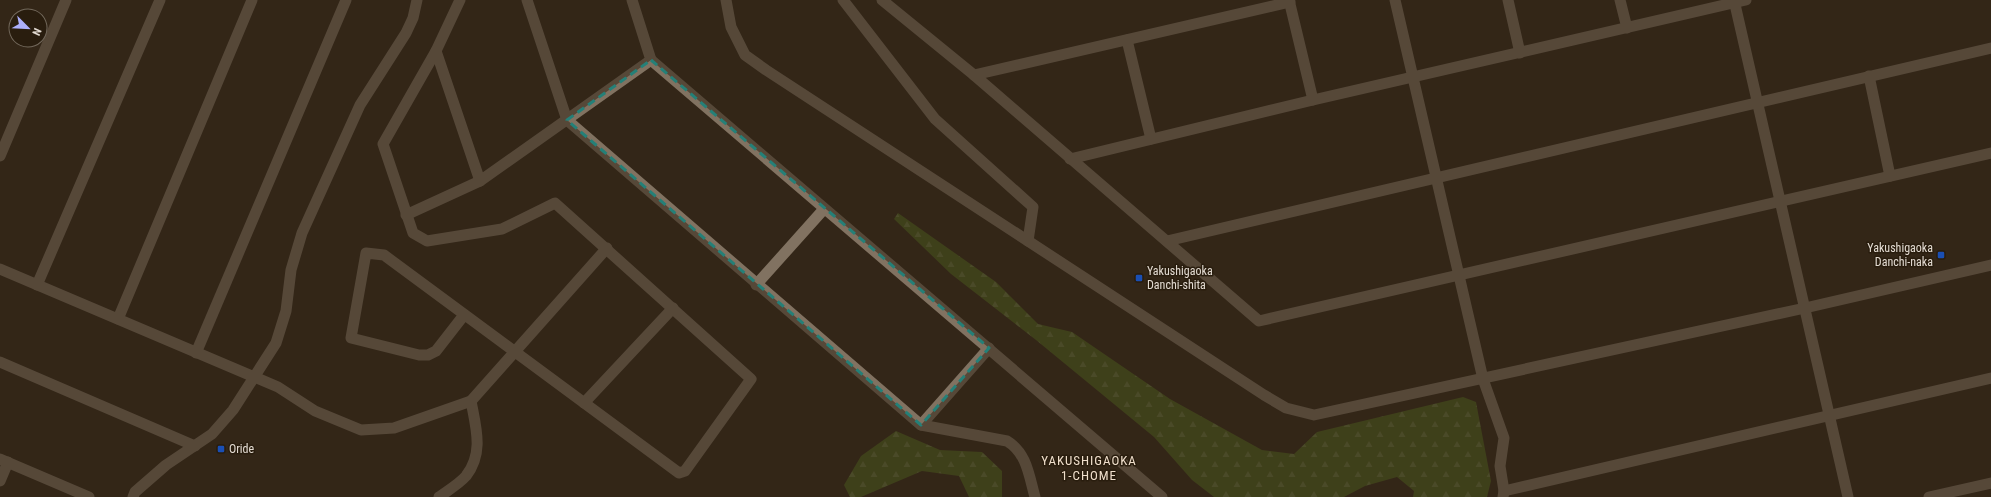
<svg xmlns="http://www.w3.org/2000/svg" width="1991" height="497" viewBox="0 0 1991 497" font-family="'Roboto Condensed',sans-serif">
<defs>
<pattern id="forest-firs" width="22" height="20" patternUnits="userSpaceOnUse"><rect width="22" height="20" fill="#4d5f1d"/><path d="M5 1l3.5 6h-7zM16 11l3.5 6h-7z" fill="#66753d"/></pattern>
</defs>
<rect width="100%" height="100%" fill="#332618"/>
<g fill="url(#forest-firs)">
<path d="M898,213L996,282L1038,324L1072,332L1170,399L1262,450L1294,454L1317,432L1463,397L1476,402L1491,481L1487,497H1413L1414,491L1397,477L1365,486L1344,497H1214L1192,480L1154,437L1036,340L951,274L894,219Z"/>
<path d="M896,431L940,450L982,452L1002,471V497H969L959,476L922,471L861,497H850L844,485L861,456Z"/>
</g>
<g fill="none" stroke-linecap="round" stroke-linejoin="round">
<g stroke="#817261" stroke-width="11">
<path d="M460,0L436,51L383,144L413,233L427,241L502,229L555,203L751,379L685,471L679,473L384,255L366,253L351,338L419,355H428L436,351L464,315"/>
<path d="M527,0L567,120L921,425L1007,441C1027,453 1029,476 1035,497"/>
<path d="M843,0L935,119L1033,207L1028,241"/>
<path d="M882,0L974,75L1259,321L1991,153"/>
<path d="M1289,0L1313,100"/>
<path d="M1395,0L1483,379L1504,438L1500,466L1504,491L1503,497"/>
<path d="M1508,0L1520,53"/>
<path d="M1620,0L1627,28"/>
<path d="M1734,0L1848,497"/>
<path d="M1127,40L1151,139"/>
<path d="M436,51L480,181"/>
<path d="M651,60L1162,497"/>
<path d="M974,75L1290,2"/>
<path d="M1869,76L1890,176"/>
<path d="M0,156L66,0"/>
<path d="M1070,159L1313,100L1746,0"/>
<path d="M406,215L480,181L651,60L632,0"/>
<path d="M1167,241L1991,48"/>
<path d="M0,269L278,387L315,411L361,430L394,428L471,401L607,248"/>
<path d="M37,285L160,0"/>
<path d="M756,285L824,209"/>
<path d="M118,319L252,0"/>
<path d="M196,353L346,0"/>
<path d="M0,362L195,446"/>
<path d="M584,403L673,308"/>
<path d="M921,425L989,348"/>
<path d="M0,459L89,497"/>
<path d="M0,481L8,462"/>
<path d="M1504,491L1991,378"/>
<path d="M439,497C447,491 459,484 466,476C484,453 476,428 471,401"/>
<path d="M1929,497L1991,483"/>
</g>
<g stroke="#817261" stroke-width="11">
<path d="M726,0L731,27L745,55L766,70L1264,395L1286,408L1314,415L1805,308L1991,265"/>
<path d="M133,497L135,492L166,465L212,434L233,410L276,343L286,311L291,270L302,233L360,105L406,33L413,18L417,0"/>
</g>
</g>
<path d="M0 0H1991V497H0ZM651,60L989,348L921,425L567,120Z" fill="#332618" fill-opacity=".55" fill-rule="evenodd"/>
<path fill="none" stroke="#248078" stroke-width="3" stroke-dasharray="8 5" stroke-linejoin="round" d="M651,60L989,348L921,425L567,120Z"/>
<g fill="#1a4fb4" stroke="#291d0e" stroke-width="1.5">
<rect x="1937" y="251" width="8" height="8" rx="2"/>
<rect x="1135" y="274" width="8" height="8" rx="2"/>
<rect x="217" y="445" width="8" height="8" rx="2"/>
</g>
<g text-anchor="middle" dominant-baseline="central" stroke-width="3" stroke-linejoin="round" paint-order="stroke">
<g font-size="12" fill="#e3dbd2" stroke="#291d0e" text-anchor="start">
<text x="1933" y="248" text-anchor="end">Yakushigaoka<tspan x="1933" dy="14">Danchi-naka</tspan></text>
<text x="1147" y="271">Yakushigaoka<tspan x="1147" dy="14">Danchi-shita</tspan></text>
<text x="229" y="449">Oride</text>
</g>
<g font-size="13" letter-spacing="1" fill="#efdecb" stroke="#291d0e">
<text x="1089" y="460">YAKUSHIGAOKA<tspan x="1089" dy="15">1-CHOME</tspan></text>
</g>
</g>
<g transform="translate(28 28) rotate(114)"><circle r="19" fill="#291d0e" stroke="#73695c"/>
<path d="M0-3L7 15L0 10L-7 15Z" fill="#acaffb"/>
<text y="-6" font-size="11" font-weight="bold" text-anchor="middle" fill="#e3dbd2">N</text>
</g>
</svg>
